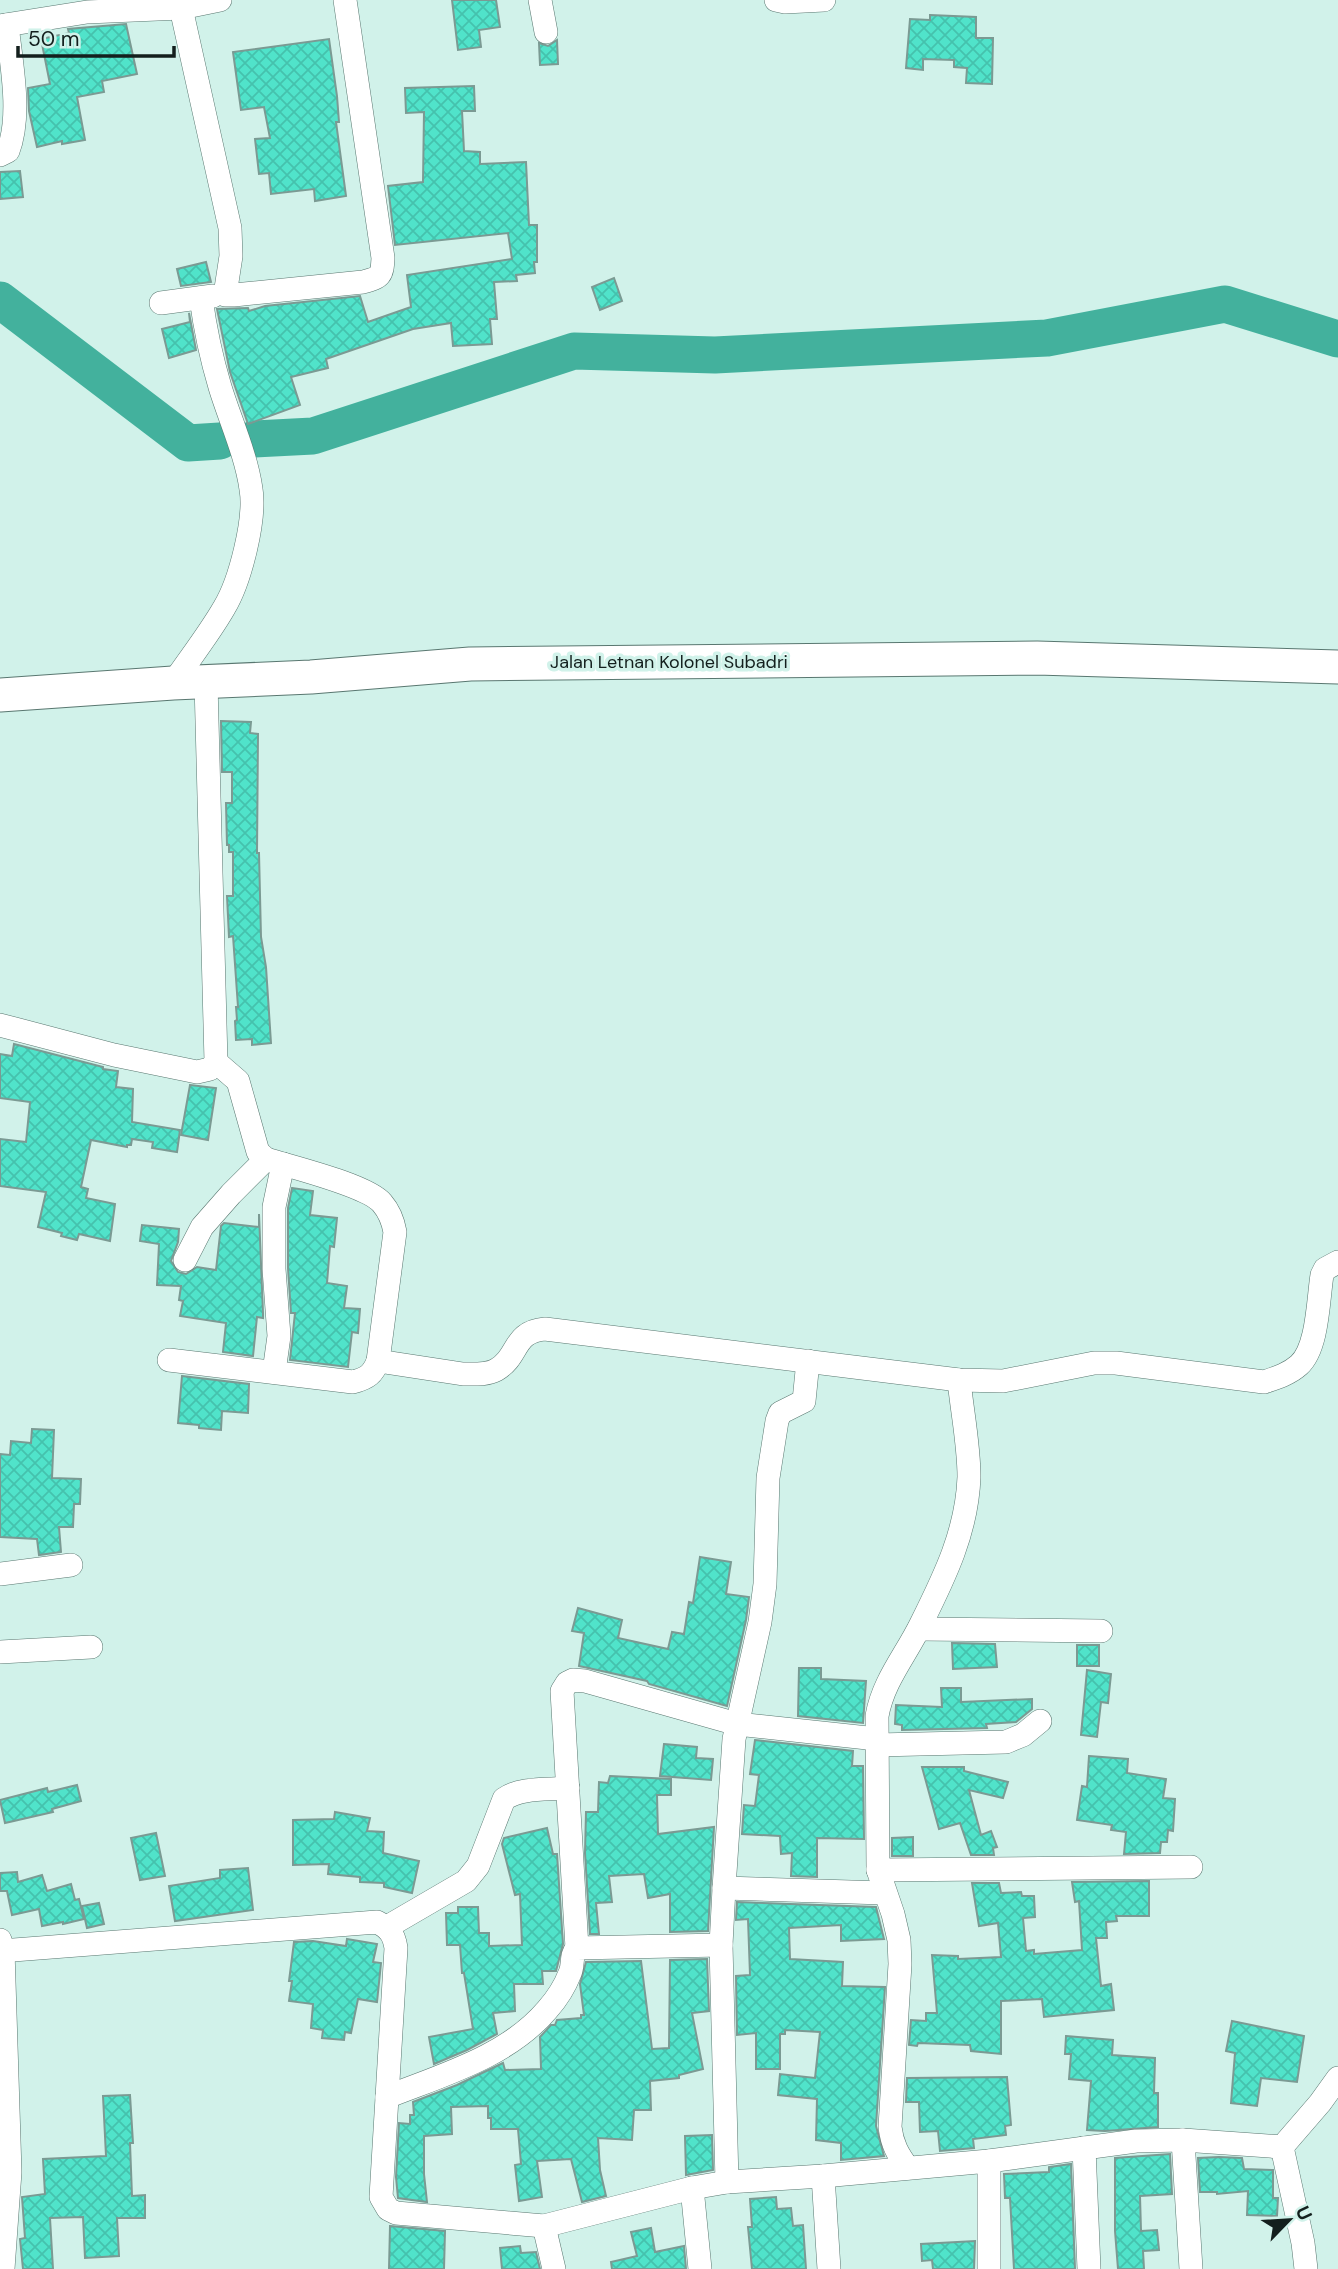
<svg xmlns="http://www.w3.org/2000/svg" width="1338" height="2269" viewBox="0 0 1338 2269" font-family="'DM Sans',sans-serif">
<defs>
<pattern id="building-cross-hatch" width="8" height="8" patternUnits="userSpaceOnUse" patternTransform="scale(1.75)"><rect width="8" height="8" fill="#50e3ca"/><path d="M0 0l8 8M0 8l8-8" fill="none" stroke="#45c2ad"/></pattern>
</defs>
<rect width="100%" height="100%" fill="#d1f2ea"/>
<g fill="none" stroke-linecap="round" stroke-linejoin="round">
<g stroke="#43b19d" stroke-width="37">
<path d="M0,300L188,443L220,441"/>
<path d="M254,439L313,436L574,351L715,355L1047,338L1225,304L1338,339"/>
</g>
</g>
<g fill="url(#building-cross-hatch)" stroke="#7b9a93" stroke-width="2">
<path d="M452,0H496L500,27L479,30L481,47L458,50Z"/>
<path d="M930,15L976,17V38H993L992,84L966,83L967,68L954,67V60L923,59V70L906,68L910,19L930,20Z"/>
<path d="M126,24L137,74L102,81L104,92L77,97L85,140L62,144V141L37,147L29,111L28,88L50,84L41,39L69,33L68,29Z"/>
<path d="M329,39L337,96L339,122H336L346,196L315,201L314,189L271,194L269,173L259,174L255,139L270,138L264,107L241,110L233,52Z"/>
<path d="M557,40L558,64L540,65L539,43L548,46Z"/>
<path d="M474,86L475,111H462L464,151L480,152V164L526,162L529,225H537V262H534L535,273L516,275L517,281L494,282L497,319H490L492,344L453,346L451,323L413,329L326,359L328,368L291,377L300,405L248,424L230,372L217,309L248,308L249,311L265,306L360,296L368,322L411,307L407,275L512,259L508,233L395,245L388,186L423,182L424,112L406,113L405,88Z"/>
<path d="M20,171L23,197L0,199V172Z"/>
<path d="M206,262L211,282L181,286L177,269Z"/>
<path d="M614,278L622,301L600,310L592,287Z"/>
<path d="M189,313L196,350L169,358L162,329L190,322Z"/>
<path d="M221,721L251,722L250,733L258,734L257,853H259L261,937L266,967L271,1043L252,1045V1039L236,1040L235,1021L237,1020L236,1007H238L233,936L229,937L227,896H233V852H229V845H227L226,803H232V772H222Z"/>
<path d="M14,1044L103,1067V1069L118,1071L116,1087L133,1089L132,1122L180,1130L177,1152L152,1148L153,1142L132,1139L131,1145H127V1147L91,1140L81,1187L88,1189L86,1198L115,1204L110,1241L79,1234L77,1240L61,1236L62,1233L38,1227L46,1192L0,1186V1139L26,1142L30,1102L0,1098V1054L12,1056Z"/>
<path d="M190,1085L216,1088L208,1140L181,1135Z"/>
<path d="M292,1188L313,1191L310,1215L337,1218L334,1247L330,1246L327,1283L347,1286L344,1308L360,1309L358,1333L352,1332L348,1367L290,1360L295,1313H291L288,1268V1208Z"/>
<path d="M259,1214L263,1313V1318L257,1317L253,1356L223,1352L226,1323L180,1316L183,1301L179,1300L181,1286L157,1285L159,1244L140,1241L142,1225L179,1229L178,1242L171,1261L178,1272L186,1274L197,1267L216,1270L221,1226L224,1223L259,1227Z"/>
<path d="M182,1376L249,1384L248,1413L222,1411L221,1430L199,1428V1425L178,1423Z"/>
<path d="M32,1429L54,1430L52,1478L81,1479L80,1504H74L73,1527H59L61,1552L39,1555L37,1539L0,1537V1454L10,1455L11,1441L31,1443Z"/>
<path d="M700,1557L731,1562L726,1594L749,1597L746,1620L727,1706L649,1684L647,1681L579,1666L584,1633L572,1631L578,1608L622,1620L618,1638L668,1649L672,1632L684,1634L689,1602L693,1603Z"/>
<path d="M952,1643L995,1644L997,1667L953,1669Z"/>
<rect x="1077" y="1645" width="22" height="21"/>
<path d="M799,1668H821V1679L866,1681L863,1723L798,1716Z"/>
<path d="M1087,1670L1111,1674L1108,1703L1101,1702L1097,1737L1081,1735Z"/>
<path d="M941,1688H961V1702L1032,1699V1709L1016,1722L986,1724L987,1728L902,1730V1725L895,1724L896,1705L942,1707Z"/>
<path d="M755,1740L853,1751L852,1766H863L864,1839L817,1838V1877L791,1876L792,1853L781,1854L780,1836L742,1834L744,1805L755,1806L759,1775L750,1774Z"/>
<path d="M664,1744L697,1747L696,1758L713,1759L711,1780L660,1776Z"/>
<path d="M1089,1756L1128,1759L1127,1773L1166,1779L1163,1798L1175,1799L1173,1831L1168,1830L1167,1842H1161L1160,1853L1124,1854L1126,1832L1111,1830L1112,1825L1077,1820L1082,1786L1087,1787Z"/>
<path d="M922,1767H964V1771L1008,1782L1003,1798L969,1790L981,1835L991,1831L997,1847L993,1848L994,1855H971L960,1823L939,1829Z"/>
<path d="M610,1776L671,1779V1795H657L658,1834L714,1827L708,1931L670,1932V1894L648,1898L644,1874L609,1876L612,1902L596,1903L599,1934H590L585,1853L586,1812H598L599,1782L608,1783Z"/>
<path d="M77,1785L81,1801L52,1809L53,1812L5,1823L0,1800L47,1788L48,1792Z"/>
<path d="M335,1812L370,1818L367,1831L384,1832L383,1853L419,1861L412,1893L384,1887V1883L360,1882V1877L328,1874L329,1864L293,1865V1820L334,1819Z"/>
<path d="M547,1828L553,1854H557L563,1944L556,1971H542L543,1984H514L515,2011L493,2013L497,2034L467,2050L434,2064L429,2037L473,2029L464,1973H462L460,1945H447L446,1913H458V1907H478L479,1933H489V1946L522,1945L520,1894L515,1895L502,1844L504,1838Z"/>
<path d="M156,1833L165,1876L140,1880L131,1838Z"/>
<path d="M913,1837V1856H892V1838Z"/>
<path d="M248,1868L253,1910L175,1921L169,1886L220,1878V1870Z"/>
<path d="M17,1872L18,1882L42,1875L47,1891L71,1884L75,1900L79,1899L84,1919L63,1924V1922L42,1926L39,1909L12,1915L7,1891H0V1873Z"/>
<path d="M1149,1881V1916H1116L1117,1921L1106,1922L1107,1938H1096L1101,1986L1111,1984L1114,2010L1044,2017L1042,1999L1001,2001V2054L971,2051L970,2045L918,2043L917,2046L909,2045L911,2020L926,2021V2013H937L932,1955L958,1956V1959L1001,1957L998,1923L979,1926L972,1883H999L1001,1893L1021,1892L1022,1896H1034L1035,1917L1023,1918L1026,1951L1034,1950V1954L1082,1950L1079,1901L1075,1902L1072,1882Z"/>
<path d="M737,1902L876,1907L884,1939L841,1941V1925L789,1928L790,1959L843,1962L842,1986L885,1987L876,2126L884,2156L841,2160V2143L816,2140L817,2099L778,2095L780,2074L815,2078L820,2032L785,2030V2034H780V2069H756V2033L737,2035L736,1976L750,1975L748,1919L736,1920Z"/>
<path d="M99,1903L104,1924L87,1928L82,1906Z"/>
<path d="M347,1939L377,1944L373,1962L381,1963L377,2002L358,1999L351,2033L345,2032L344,2040L322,2038L323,2030L311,2028L313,2004L289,2001L292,1981H289L294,1942L313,1941L346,1946Z"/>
<path d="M707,1959L709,2011L692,2013L703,2069L679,2075V2078L650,2081L651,2110H634L632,2140L598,2138L600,2170L606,2196L582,2202L571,2159L537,2161L542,2197L519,2201L515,2165L521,2164L518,2129H491V2118H488V2106L451,2107L452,2134L424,2136V2174L427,2202L398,2198L396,2177L399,2123L410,2124V2115H414L413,2102L457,2085L503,2063L505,2070L541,2069L540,2037L551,2025H555L557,2020L581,2018V2015H584L580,1984L586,1962L641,1961L652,2049L669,2048L670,1960Z"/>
<path d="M1232,2021L1304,2036L1297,2082L1261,2078L1257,2106L1231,2103L1235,2053L1226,2051Z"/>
<path d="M1066,2036L1113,2040L1112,2055L1155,2058L1154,2093H1158V2127L1105,2131L1087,2130L1091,2081L1069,2079L1071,2054H1065Z"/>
<path d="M1007,2077L1011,2125L1005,2126L1006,2135L973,2139L974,2148L940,2151L938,2131L920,2132L919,2102H906L907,2078Z"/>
<path d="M130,2095L133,2143H130L132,2196L145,2195V2218H117L119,2256L85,2258L83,2217L50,2218L53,2269H23L20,2239L25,2238L22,2197L45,2194L43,2159L106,2156L103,2096Z"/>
<path d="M712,2135L713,2170L686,2175L685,2136Z"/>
<path d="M1170,2154L1172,2194L1140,2196L1141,2231L1157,2230L1159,2250L1143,2251L1144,2269H1118L1115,2231V2158Z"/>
<path d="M1219,2157L1242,2158L1244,2169L1273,2170V2198H1278L1277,2216L1247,2215L1248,2191L1217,2194V2192H1200L1198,2158Z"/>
<path d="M1071,2164L1075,2269H1014L1010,2198H1005L1004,2174L1049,2172V2167Z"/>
<path d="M776,2197L777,2209L791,2208L793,2226L803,2225L806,2269H752L748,2227H752L750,2199Z"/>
<path d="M390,2226L445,2231L444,2269H389Z"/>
<path d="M651,2228L655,2252L684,2246L686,2269H612L611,2262L637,2256L631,2232Z"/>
<path d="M975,2241L974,2269H933L932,2260L922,2261L921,2244Z"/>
<path d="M520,2246L521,2253L536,2252L540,2269H502L500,2248Z"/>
</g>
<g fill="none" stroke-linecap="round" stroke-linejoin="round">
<g stroke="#597770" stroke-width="24">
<g id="minor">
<path d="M540,0L546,32"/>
<path d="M776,0L785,2L824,0"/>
<path d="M181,8L230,228L231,256L225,295H234L363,282C381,277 382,276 383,258L345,0"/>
<path d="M0,26L87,12L181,8L220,0"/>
<path d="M0,155L8,151C22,115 11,62 7,25"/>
<path d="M161,303L213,296"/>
<path d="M173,683C190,658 209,634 224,608C240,582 256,519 251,489C246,454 230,420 220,387C211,357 205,328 201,298"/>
<path d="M0,1025L114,1055L197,1072L210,1069L216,1062L206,683"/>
<path d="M216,1062L238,1081L258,1152L266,1159C291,1167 367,1185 382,1203C389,1211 393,1221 395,1232L378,1361L463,1374C473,1374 487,1375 496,1370C520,1356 512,1332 545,1329L959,1380L1003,1381L1094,1363H1116L1264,1382C1276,1378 1289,1374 1299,1365C1318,1348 1318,1300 1322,1275L1325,1269L1338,1262"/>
<path d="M185,1260L202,1227L231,1194L266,1159"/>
<path d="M169,1360L353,1382C368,1378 373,1374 378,1361"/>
<path d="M274,1372L279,1336L274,1269V1207L283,1164"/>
<path d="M0,1574L71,1565"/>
<path d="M919,1629L1101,1631"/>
<path d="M0,1652L91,1647"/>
<path d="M877,1745L1006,1742L1023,1735L1040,1721"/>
<path d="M878,1870L1191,1867"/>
<path d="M724,1888L884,1893"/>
<path d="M387,1927L466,1881L478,1866L504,1799C521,1787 547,1790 568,1788"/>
<path d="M0,1940L3,1950L10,2172L3,2269"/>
<path d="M577,1948L562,1691L567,1683L573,1680L585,1681L737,1724L877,1739"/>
<path d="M0,1951L377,1922C389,1928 394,1934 396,1948L381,2197L388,2209L396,2213L544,2226"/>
<path d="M387,2097C442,2075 507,2057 547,2010C556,2000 565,1986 570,1973C574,1964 570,1956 577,1948L721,1945"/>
<path d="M1183,2140L1191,2269"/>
<path d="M1282,2147L1303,2243L1306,2269"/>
<path d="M1084,2148L1089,2269"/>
<path d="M908,2168C898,2155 892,2144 890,2127L900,1964L899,1940L893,1914L878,1870L877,1716C883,1681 906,1655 921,1624C945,1576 967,1531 969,1477C969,1445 962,1411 959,1380"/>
<path d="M823,2176L829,2269"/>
<path d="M727,2182L721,1945L724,1888L734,1739L760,1622L765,1584L768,1478L777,1421L780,1413L804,1401L808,1361"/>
<path d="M692,2188L700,2269"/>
<path d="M554,2269L544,2226L692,2188L727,2182L823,2176L989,2161L1136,2141L1183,2140L1282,2147L1320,2103L1338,2078"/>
<path d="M989,2269V2161"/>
</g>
</g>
<g stroke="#597770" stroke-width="35">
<path id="secondary" d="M0,695L173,683L311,677L470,664L1037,658L1338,667"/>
</g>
<use href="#minor" stroke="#fff" stroke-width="23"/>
<use href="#secondary" stroke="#fff" stroke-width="33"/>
</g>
<g text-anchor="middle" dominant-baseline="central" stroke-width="7" stroke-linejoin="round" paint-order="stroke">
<g font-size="18" fill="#131f1d" stroke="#d1f2ea">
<text x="669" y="662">Jalan Letnan Kolonel Subadri</text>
</g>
</g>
<g transform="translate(1289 2220) rotate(65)" stroke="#d1f2ea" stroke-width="5" paint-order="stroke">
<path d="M0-5L12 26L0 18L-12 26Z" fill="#131f1d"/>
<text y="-10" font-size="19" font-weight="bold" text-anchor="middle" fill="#131f1d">U</text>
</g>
<path d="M18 46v10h156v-10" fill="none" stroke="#131f1d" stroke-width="3.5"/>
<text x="28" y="46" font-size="21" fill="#131f1d" stroke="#d1f2ea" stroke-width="5" paint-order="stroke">50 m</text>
</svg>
